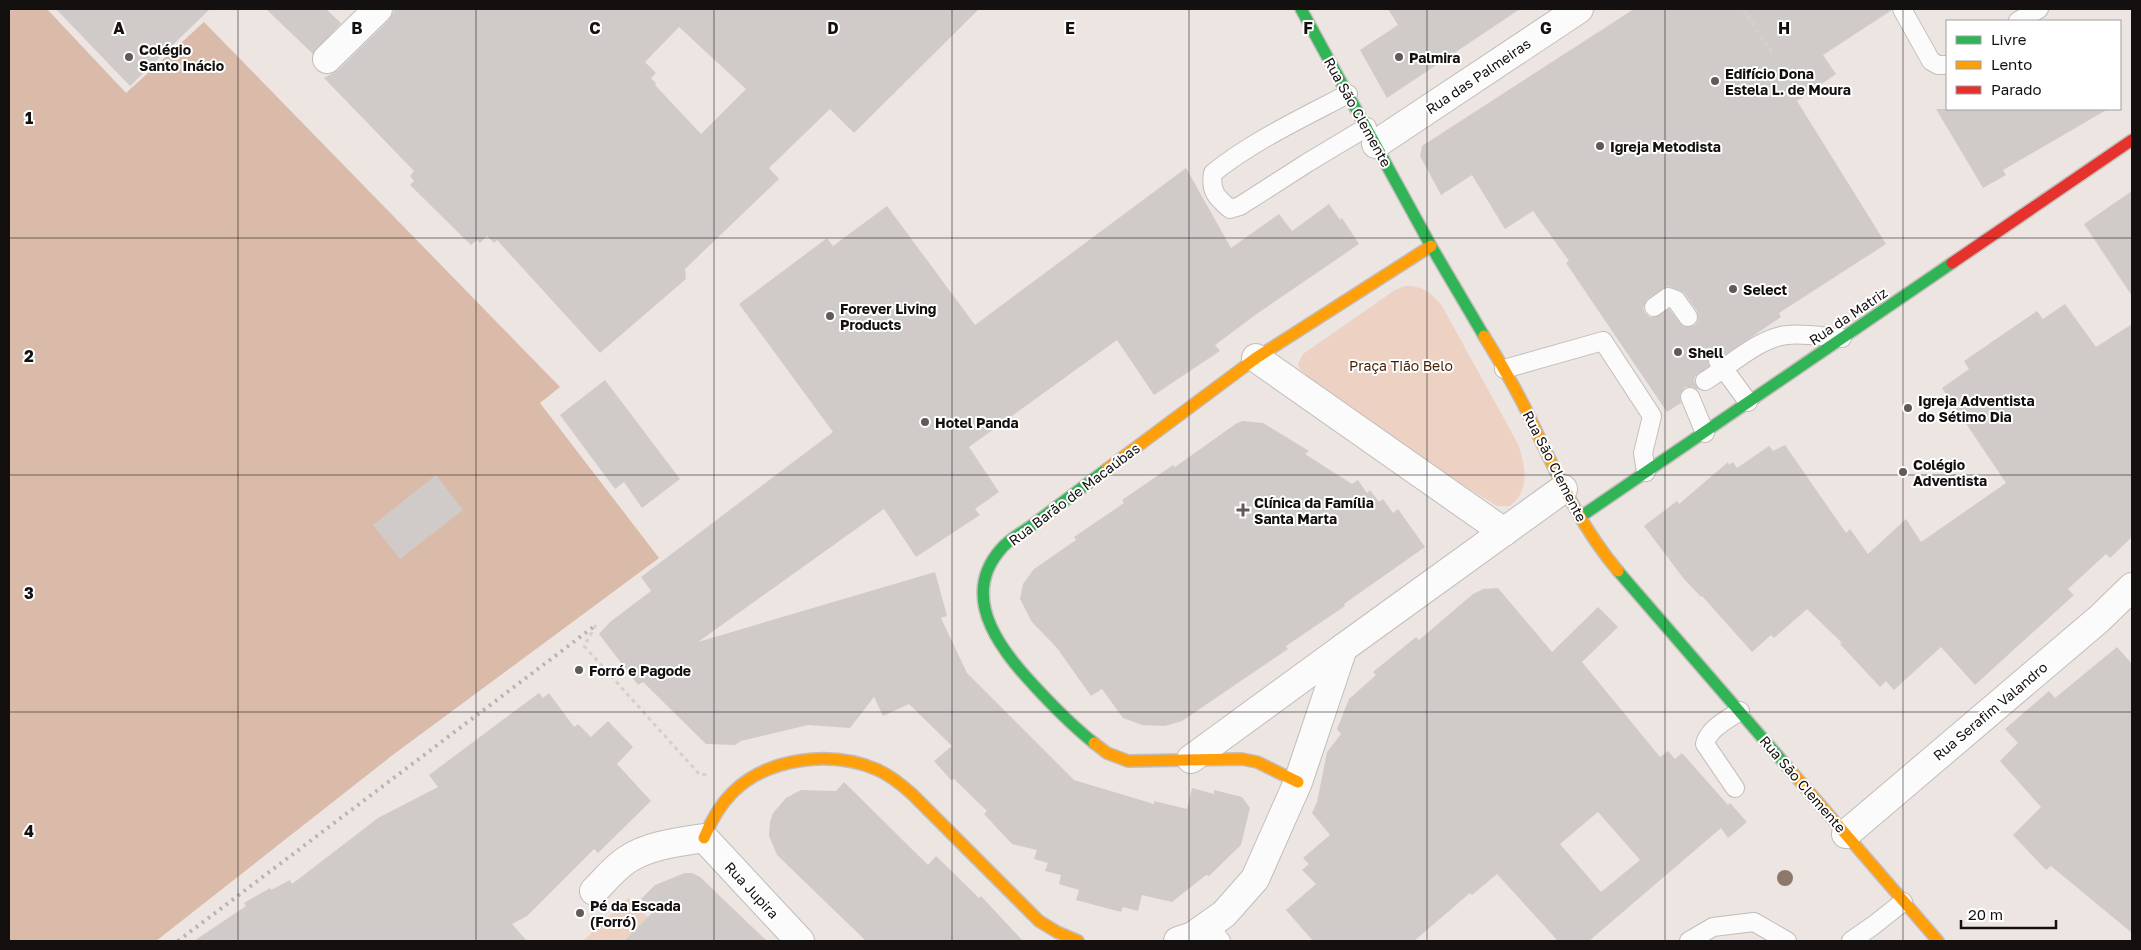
<svg xmlns="http://www.w3.org/2000/svg" width="2141" height="950" viewBox="0 0 2141 950" font-family="'Golos Text',sans-serif">
<rect width="100%" height="100%" fill="#ece5e2"/>
<g fill="#edd2c3">
<path d="M1405,286C1421,285 1432,293 1442,306L1518,444C1525,465 1531,490 1510,506H1497L1466,487L1314,383L1299,368L1298,364L1303,354L1395,290Z"/>
<path d="M628,898L672,941H583Z"/>
</g>
<path fill="#dabaa8" d="M9,9H47L126,93L204,22L560,387L540,403L659,558L394,754L156,941H9Z"/>
<g fill="#d0cbc9" fill-rule="evenodd">
<path d="M56,9H210L130,86Z"/>
<path d="M266,9H326L341,23L313,54Z"/>
<path d="M395,9H979L854,133L830,109L769,168L779,179L685,269L686,279L600,353L497,240L494,243L487,236L480,243L477,240L471,245L410,185L414,181L410,176L414,171L324,78L338,70L389,20ZM679,27L746,89L701,134L655,85L656,83L651,78L656,73L645,62Z"/>
<path d="M1388,9H1520L1387,98L1360,50L1398,25Z"/>
<path d="M1634,9H1891L1892,10L1823,55L1836,74L1797,101L1886,244L1779,313L1781,317L1726,354L1717,350L1711,353L1708,357L1709,366L1695,377L1694,382L1700,390L1692,387H1685L1680,395L1681,403L1667,412L1566,263L1569,261L1533,211L1505,229L1472,175L1441,195L1420,156L1422,146ZM1667,286L1684,293L1697,311L1698,321L1694,326H1683L1669,309L1656,317H1650L1645,313L1643,308L1647,299Z"/>
<path d="M1936,109H2108L2003,170L2006,175L1983,188Z"/>
<path d="M1186,168L1231,248L1279,214L1292,231L1329,204L1340,220L1342,218L1359,244L1258,313L1215,345L1220,351L1154,395L1117,340L969,447L999,492L975,509L980,515L916,557L884,509L698,642L935,572L947,616L941,618L967,673L1074,780L1154,804V801L1187,809L1192,788L1214,794V790L1242,797L1250,808L1241,845L1209,876L1206,875L1172,902L1142,895L1138,911L1123,907L1121,912L1076,900L1079,890L1059,884L1061,875L1045,871L1048,863L1034,859L1037,850L1012,844L984,814L987,811L954,779L951,780L934,761L952,746L909,704L883,716L874,697L850,728L808,725L741,741L735,745L706,744L643,682L638,685L599,634L610,622L651,591L641,577L833,432L739,304L827,238L833,246L887,206L975,325Z"/>
<path d="M2132,191V296L2084,224Z"/>
<path d="M2065,304L2096,347L2132,324V537L2110,558L2106,554L2068,589L2074,595L1975,685L1941,647L1894,690L1886,681L1880,687L1840,644L1842,643L1807,609L1774,638L1771,635L1752,652L1702,596L1701,597L1684,579L1644,526L1677,501L1679,504L1728,462L1729,465L1733,462L1737,468L1769,446L1773,451L1785,445L1846,533L1850,529L1868,554L1906,519L1921,542L2006,483L1942,388L1969,369L1964,361L2037,311L2043,319Z"/>
<path d="M605,380L680,479L642,508L624,482L615,489L560,415Z"/>
<path d="M1243,421L1263,423L1309,451L1305,454L1352,484L1358,480L1367,493L1370,490L1379,502L1383,499L1393,513L1398,509L1425,547L1344,604L1345,606L1286,646L1288,649L1182,721L1165,726L1142,725L1123,718L1102,689L1091,696L1057,648L1032,622L1020,599L1023,584L1034,569L1076,540L1074,537L1124,503L1122,500L1173,465L1175,467L1237,423Z"/>
<path d="M436,475L463,510L400,559L373,525Z"/>
<path d="M1498,588L1552,652L1598,607L1618,627L1582,662L1660,757L1668,751L1675,759L1682,753L1728,805L1730,803L1747,822L1728,838L1721,828L1589,941H1558L1497,874L1472,895L1470,893L1414,941H1313L1286,910L1316,884L1302,870L1309,864L1303,858L1330,835L1312,813L1317,802L1327,752L1341,734L1337,729L1349,699L1376,675L1373,672L1416,637L1419,640L1473,594L1483,589ZM1598,812L1640,860L1601,892L1560,844Z"/>
<path d="M2117,647L2132,664V933L2051,866L2046,870L2013,835L2041,807L2000,761L2018,743L2005,729L2049,691L2055,698Z"/>
<path d="M539,693L543,698L549,693L574,727L578,724L591,737L608,721L633,747L617,764L651,801L598,853L594,849L527,916L512,924L527,941H194L246,906L244,903L270,888L271,890L290,880L292,884L378,818L438,787L429,775Z"/>
<path d="M844,782L928,865L936,856L979,898L981,896L1023,941H866L777,855L769,836L770,822L773,813L786,798L801,790L836,791Z"/>
<path d="M685,873H692L700,877L767,941H624L654,911L641,899L655,885Z"/>
</g>
<g fill="none" stroke-linecap="round" stroke-linejoin="round">
<g stroke="#c2bdba" stroke-width="20">
<g id="lane">
<path d="M1902,9L1931,61L1938,65H1947"/>
<path d="M2018,21L2039,9"/>
<path d="M1348,94C1304,117 1251,142 1213,173C1210,191 1216,197 1230,209L1240,206L1307,163L1367,127"/>
<path d="M1654,307L1668,297L1676,300L1688,317"/>
<path d="M1718,361L1748,402"/>
<path d="M1504,369L1603,341L1652,416L1643,453L1646,472"/>
<path d="M1705,381C1728,367 1760,337 1787,335C1805,333 1824,337 1842,338"/>
<path d="M1690,397L1705,433"/>
<path d="M1735,788L1705,744C1708,729 1728,719 1740,711"/>
<path d="M1208,925L1221,941"/>
<path d="M1689,941L1713,927L1754,922L1787,941"/>
<path d="M1851,941L1874,925L1903,902"/>
</g>
</g>
<g stroke="#c2bdba" stroke-width="30">
<g id="street">
<path d="M327,59L378,9"/>
<path d="M1376,144L1579,9"/>
<path d="M1256,358L1504,532"/>
<path d="M1191,759L1343,648"/>
<path d="M1846,834L2099,619L2132,587"/>
<path d="M594,891C604,881 615,867 628,859C650,845 679,842 704,838L800,941"/>
<path d="M1178,941L1193,936L1224,914L1255,879L1298,782L1343,648L1563,489"/>
</g>
</g>
<g stroke="#c2bdba" stroke-width="14">
<g id="fast">
<path d="M1301,9L1431,246L1484,336"/>
<path d="M1580,517L1952,263"/>
<path d="M1618,571L1791,771"/>
<path d="M1094,743C1075,728 1058,711 1041,693C1006,656 956,600 1001,549C1008,540 1021,533 1031,526C1056,507 1082,488 1107,469"/>
</g>
</g>
<g stroke="#c2bdba" stroke-width="14">
<g id="slow">
<path d="M1484,336C1500,362 1516,388 1529,416C1555,470 1579,525 1618,571"/>
<path d="M1107,469L1256,358L1431,246"/>
<path d="M1094,743L1107,753L1128,761L1242,759L1257,762L1298,782"/>
<path d="M1791,771L1938,941"/>
<path d="M704,838C711,821 719,806 732,793C768,757 832,750 878,770C891,776 902,785 912,794L1039,921L1057,932L1078,941"/>
</g>
</g>
<g stroke="#c2bdba" stroke-width="14">
<path id="jam" d="M1952,263L2132,140"/>
</g>
<g stroke="#d3d1d0" stroke-width="3" stroke-dasharray="4 4" stroke-linecap="butt">
<path d="M1743,9L1773,54"/>
<path d="M596,625L584,646L700,775L708,774"/>
</g>
<use href="#lane" stroke="#fcfbfb" stroke-width="18"/>
<use href="#street" stroke="#fcfbfb" stroke-width="28"/>
<use href="#fast" stroke="#30b455" stroke-width="11"/>
<use href="#slow" stroke="#ff9f0a" stroke-width="11"/>
<use href="#jam" stroke="#e5322d" stroke-width="11"/>
<path stroke="#b6b5b4" stroke-width="4" stroke-dasharray="2.5 5" stroke-linecap="butt" d="M178,941L596,625"/>
</g>
<circle fill="#8e786a" cx="1785" cy="878" r="8"/>
<path fill="none" stroke="#14100f" stroke-width="1" stroke-opacity="0.55" d="M238,9V941M476,9V941M714,9V941M952,9V941M1189,9V941M1427,9V941M1665,9V941M1903,9V941M9,238H2132M9,475H2132M9,712H2132"/>
<g fill="#605b59" stroke="#fff" stroke-width="2">
<circle cx="129" cy="57" r="5"/>
<circle cx="1399" cy="57" r="5"/>
<circle cx="1715" cy="81" r="5"/>
<circle cx="1600" cy="146" r="5"/>
<circle cx="1733" cy="289" r="5"/>
<circle cx="830" cy="316" r="5"/>
<circle cx="1678" cy="352" r="5"/>
<circle cx="1908" cy="408" r="5"/>
<circle cx="925" cy="422" r="5"/>
<circle cx="1903" cy="472" r="5"/>
<path d="M1240.5 502.5h5v5h5v5h-5v5h-5v-5h-5v-5h5z"/>
<circle cx="579" cy="670" r="5"/>
<circle cx="580" cy="913" r="5"/>
</g>
<g text-anchor="middle" dominant-baseline="central" stroke-width="4" stroke-linejoin="round" paint-order="stroke">
<g font-size="14" font-weight="bold" fill="#14100f" stroke="#fff" text-anchor="start">
<text x="139" y="49">Colégio<tspan x="139" dy="16">Santo Inácio</tspan></text>
<text x="1409" y="57">Palmira</text>
<text x="1725" y="73">Edifício Dona<tspan x="1725" dy="16">Estela L. de Moura</tspan></text>
<text x="1610" y="146">Igreja Metodista</text>
<text x="1743" y="289">Select</text>
<text x="840" y="308">Forever Living<tspan x="840" dy="16">Products</tspan></text>
<text x="1688" y="352">Shell</text>
<text x="1918" y="400">Igreja Adventista<tspan x="1918" dy="16">do Sétimo Dia</tspan></text>
<text x="935" y="422">Hotel Panda</text>
<text x="1913" y="464">Colégio<tspan x="1913" dy="16">Adventista</tspan></text>
<text x="1254" y="502">Clínica da Família<tspan x="1254" dy="16">Santa Marta</tspan></text>
<text x="589" y="670">Forró e Pagode</text>
<text x="590" y="905">Pé da Escada<tspan x="590" dy="16">(Forró)</tspan></text>
</g>
<g font-size="14" fill="#14100f" stroke="#fff">
<text transform="translate(1478 76) rotate(-34)">Rua das Palmeiras</text>
<text transform="translate(1358 112) rotate(61)">Rua São Clemente</text>
<text transform="translate(1848 316) rotate(-34)">Rua da Matriz</text>
<text transform="translate(1555 466) rotate(63)">Rua São Clemente</text>
<text transform="translate(1074 494) rotate(-37)">Rua Barão de Macaúbas</text>
<text transform="translate(1990 711) rotate(-40)">Rua Serafim Valandro</text>
<text transform="translate(1803 784) rotate(49)">Rua São Clemente</text>
<text transform="translate(752 890) rotate(47)">Rua Jupira</text>
</g>
<g font-size="14" fill="#421f08" stroke="#fff">
<text x="1401" y="365">Praça Tião Belo</text>
</g>
</g>
<g font-size="16" text-anchor="middle" font-weight="bold" fill="#14100f" stroke="#fff" stroke-width="4" stroke-linejoin="round" paint-order="stroke">
<text x="119" y="34">A</text>
<text x="357" y="34">B</text>
<text x="595" y="34">C</text>
<text x="833" y="34">D</text>
<text x="1070" y="34">E</text>
<text x="1308" y="34">F</text>
<text x="1546" y="34">G</text>
<text x="1784" y="34">H</text>
<text x="29" y="124">1</text>
<text x="29" y="362">2</text>
<text x="29" y="599">3</text>
<text x="29" y="837">4</text>
</g>
<rect width="2141" height="950" fill="none" stroke="#14100f" stroke-width="20"/>
<rect x="1946" y="20" width="175" height="90" fill="#ffffff" stroke="#a19f9f"/>
<rect x="1956" y="36" width="25" height="8" fill="#30b455" stroke="#a19f9f"/>
<text x="1991" y="45" font-size="15" fill="#14100f">Livre</text>
<rect x="1956" y="61" width="25" height="8" fill="#ff9f0a" stroke="#a19f9f"/>
<text x="1991" y="70" font-size="15" fill="#14100f">Lento</text>
<rect x="1956" y="86" width="25" height="8" fill="#e5322d" stroke="#a19f9f"/>
<text x="1991" y="95" font-size="15" fill="#14100f">Parado</text>
<path d="M1961 920v8h95v-8" fill="none" stroke="#14100f" stroke-width="2.5"/>
<text x="1968" y="920" font-size="15" fill="#14100f" stroke="#ffffff" stroke-width="4" paint-order="stroke">20 m</text>
</svg>
